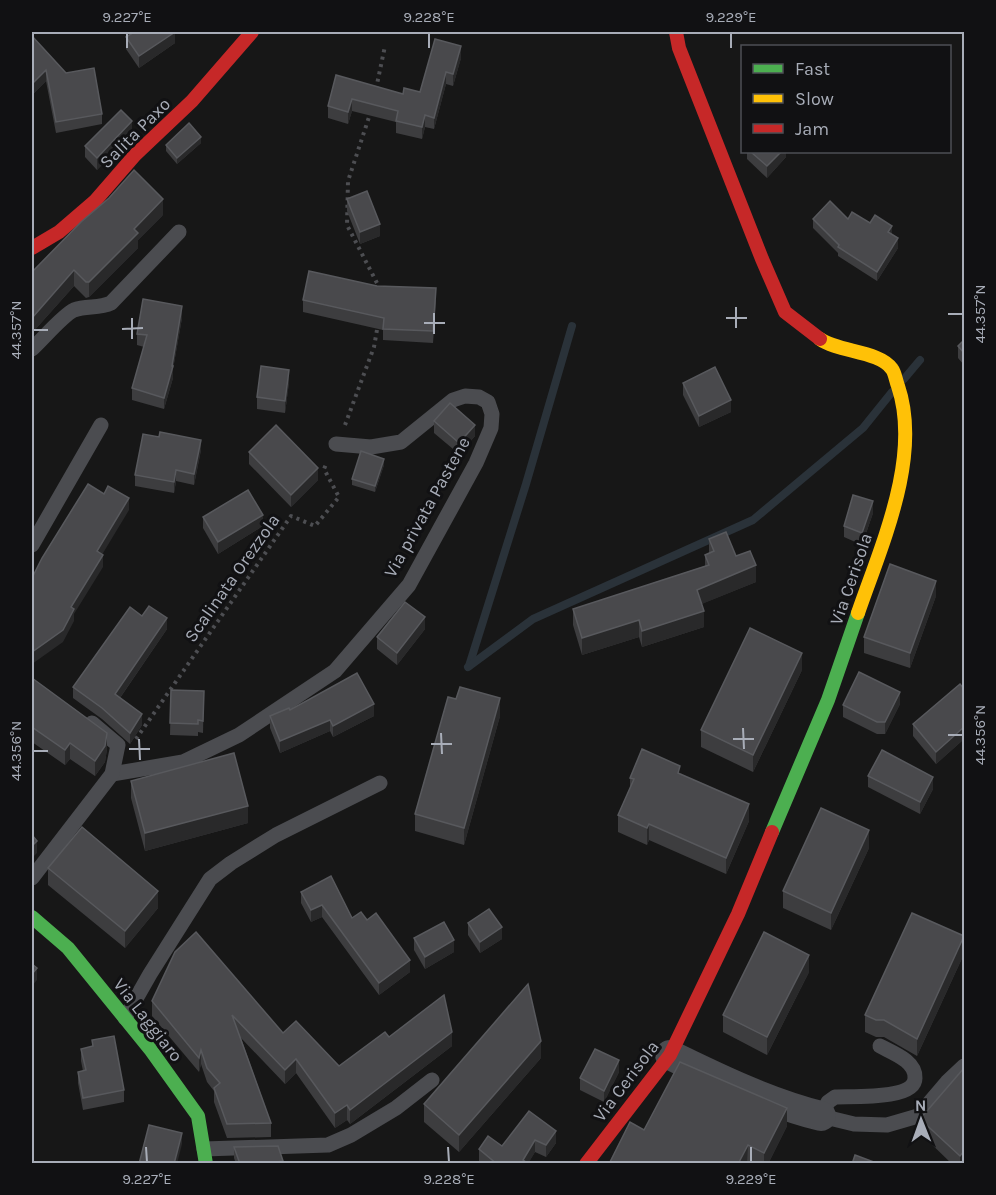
<svg xmlns="http://www.w3.org/2000/svg" width="996" height="1195" viewBox="0 0 996 1195" font-family="Karla,sans-serif">
<rect width="100%" height="100%" fill="#171717"/>
<g fill="none" stroke-linecap="round" stroke-linejoin="round">
<g stroke="#2a3239" stroke-width="8">
<path d="M904,379L920,360"/>
<path d="M469,666L526,484L572,326"/>
<path d="M468,667L533,619L753,520L863,428L892,392"/>
</g>
<g stroke="#4d4e52" stroke-width="4" stroke-dasharray="3 4.5" stroke-linecap="butt">
<path d="M376,89L385,46"/>
<path d="M371,111L348,181L347,225L378,285V290"/>
<path d="M345,425L374,347L378,324"/>
<path d="M136,739L291,516L315,526L339,497L324,469L327,462"/>
</g>
<g stroke="#4b4c50" stroke-width="15">
<path d="M32,349C42,340 63,315 74,310C86,305 99,309 111,303L179,232"/>
<path d="M32,545L101,425"/>
<path d="M112,774L183,762L239,735L335,671L409,585L476,463L491,428L492,414L488,402L479,397L465,396L453,400L401,442L371,447L336,444"/>
<path d="M32,878L112,774L118,745L92,723"/>
<path d="M125,1018L150,974L210,879L231,863L276,835L380,783"/>
<path d="M880,1046C893,1053 916,1061 915,1078C915,1100 852,1096 835,1097L828,1102L821,1116L854,1124L887,1125L918,1116L947,1082L964,1066"/>
<path d="M204,1149L328,1145L351,1135L396,1108L432,1080"/>
</g>
<path stroke="#4b4c50" stroke-width="30" d="M670,1055C719,1079 769,1103 821,1116"/>
<g stroke="#4caf50" stroke-width="14">
<path d="M772,832L828,700L858,613"/>
<path d="M32,917L68,948L150,1049L198,1116L206,1164"/>
</g>
<path stroke="#ffc107" stroke-width="14" d="M820,339C838,352 880,351 892,369C895,373 896,381 898,386C922,457 881,546 858,613"/>
<g stroke="#c62828" stroke-width="14">
<path d="M676,32L679,48L762,259L785,312L820,339"/>
<path d="M32,248L59,232L95,201L135,155L192,101L252,32"/>
<path d="M586,1164L670,1055L738,914L772,832"/>
</g>
</g>
<g fill="#3d3d3f">
<path d="M32,36L102,114V124L56,133L46,81L32,95Z"/>
<path d="M126,37L175,43L139,68L126,49Z"/>
<path d="M461,58L453,86L446,84L434,129L425,127L422,139L396,133V122L352,111L348,124L328,118V106L336,75L403,94L420,92Z"/>
<path d="M132,132L97,170L85,157V146Z"/>
<path d="M201,143L177,164L166,151V145Z"/>
<path d="M747,152H786V157L767,178L747,159Z"/>
<path d="M347,199L380,236L360,244L347,211Z"/>
<path d="M163,215L138,240V248L89,297L86,298L74,286L32,333V272Z"/>
<path d="M813,219L870,223L892,235L898,248L877,281L838,256V253L813,228Z"/>
<path d="M303,300H436L433,343L383,340V330L303,312Z"/>
<path d="M182,318L173,369V378L164,409L132,400V388L144,347L137,345V334Z"/>
<path d="M964,340V365L958,358V346Z"/>
<path d="M289,382L285,413L257,409V397Z"/>
<path d="M683,383L731,412L699,427L683,395Z"/>
<path d="M434,421L475,436L459,454L434,433Z"/>
<path d="M159,437L201,450L194,485L176,481L174,493L135,486V475Z"/>
<path d="M249,452L318,480L291,507L249,464Z"/>
<path d="M384,465L375,492L352,485V479Z"/>
<path d="M873,513L862,545L844,537V526Z"/>
<path d="M203,517L263,526L218,554L203,528Z"/>
<path d="M709,539L736,556L756,582L701,604L704,627L642,647L639,637L582,655L573,625V609L705,566V555L709,553Z"/>
<path d="M936,596L910,668L864,653V637Z"/>
<path d="M142,616L167,629L120,698L142,725L130,744L102,719L73,698V687Z"/>
<path d="M425,629L397,665L377,649V637Z"/>
<path d="M802,670L753,772L701,747V730Z"/>
<path d="M32,678L107,749L105,762L95,776L70,759L65,765L32,742Z"/>
<path d="M964,689V739L936,764L913,736V724Z"/>
<path d="M171,690L204,691L203,733L198,732V736L170,735Z"/>
<path d="M900,704L885,734H877L843,717V705Z"/>
<path d="M290,710L374,716L333,737L330,731L280,753L270,728V716Z"/>
<path d="M500,716L464,845L415,831V814Z"/>
<path d="M680,774L749,821L726,874L649,840L647,845L618,832V815L630,788V778Z"/>
<path d="M868,776L933,789L920,814L868,787Z"/>
<path d="M131,781L248,823L145,851L131,798Z"/>
<path d="M869,848L831,930L783,908V891Z"/>
<path d="M48,868L158,908L125,948L48,885Z"/>
<path d="M301,892L352,918L410,972L379,995L322,917L311,922L301,903Z"/>
<path d="M468,923L502,939L480,953L468,935Z"/>
<path d="M414,938L454,952L425,969L414,950Z"/>
<path d="M175,952L283,1033L339,1066L389,1037L452,1046L350,1124L347,1120L335,1128L296,1073L285,1084L241,1038L271,1123V1137L227,1138L214,1102V1091L207,1082L201,1064L199,1072L152,1016V1001Z"/>
<path d="M964,954L917,1056L884,1037H876L865,1032V1015Z"/>
<path d="M809,972L767,1055L723,1032V1015Z"/>
<path d="M92,1040L124,1090V1102L83,1110L78,1083V1072L83,1071L81,1061V1049L92,1047Z"/>
<path d="M541,1058L459,1152L424,1122V1104Z"/>
<path d="M964,1068V1164H952L920,1133V1119Z"/>
<path d="M619,1072L604,1102L580,1090V1078Z"/>
<path d="M529,1111L556,1143L546,1157L535,1152L528,1163L529,1164H482L479,1161V1149L502,1146Z"/>
<path d="M787,1126L768,1164H750L748,1162L747,1164H609L644,1130Z"/>
<path d="M234,1147L283,1161V1164H236L234,1158Z"/>
</g>
<g fill="#29292a">
<path d="M175,32V43L139,68V56Z"/>
<path d="M461,46V58L453,86V74Z"/>
<path d="M46,70V81L32,95V84Z"/>
<path d="M446,72V84L434,129V118Z"/>
<path d="M352,99V111L348,124V112Z"/>
<path d="M425,115V127L422,139V127Z"/>
<path d="M132,121V132L97,170V158Z"/>
<path d="M201,137V143L177,164V158Z"/>
<path d="M781,152H786V157L767,178V166Z"/>
<path d="M163,199V215L138,240V248L89,297V282L134,229Z"/>
<path d="M380,224V236L360,244V232Z"/>
<path d="M892,226V235L888,232Z"/>
<path d="M898,238V248L877,281V272Z"/>
<path d="M74,270V286L32,333V318Z"/>
<path d="M182,306V318L173,369V378L164,409V398L172,366Z"/>
<path d="M289,370V382L285,413V401Z"/>
<path d="M731,400V412L699,427V416Z"/>
<path d="M475,425V436L459,454V443Z"/>
<path d="M201,440V450L194,485V474Z"/>
<path d="M384,459V465L375,492V486Z"/>
<path d="M318,468V480L291,507V495Z"/>
<path d="M176,470V481L174,493V482Z"/>
<path d="M129,498V510L97,563V551Z"/>
<path d="M873,501V513L862,545V533Z"/>
<path d="M263,515V526L218,554V542Z"/>
<path d="M103,555V567L74,614V621L63,642L32,664V652L71,607Z"/>
<path d="M756,565V582L697,606V590Z"/>
<path d="M936,581V596L910,668V653Z"/>
<path d="M704,611V627L642,647V631Z"/>
<path d="M425,617V629L397,665V653Z"/>
<path d="M167,618V629L115,705V694Z"/>
<path d="M639,620V637L582,655V638Z"/>
<path d="M802,653V670L753,772V755Z"/>
<path d="M900,692V704L885,734V722Z"/>
<path d="M500,698V716L464,845V828Z"/>
<path d="M374,704V716L333,737V726Z"/>
<path d="M142,714V725L130,744V733Z"/>
<path d="M330,720V731L280,753V741Z"/>
<path d="M964,727V739L936,764V752Z"/>
<path d="M107,733V749L105,762L95,776V761Z"/>
<path d="M70,743V759L65,765V750Z"/>
<path d="M933,777V789L920,814V802Z"/>
<path d="M749,804V821L726,874V858Z"/>
<path d="M248,806V823L145,851V833Z"/>
<path d="M649,824V840L647,845V828Z"/>
<path d="M869,830V848L831,930V913Z"/>
<path d="M37,841V853L32,858V846Z"/>
<path d="M158,891V908L125,948V931Z"/>
<path d="M322,905V917L311,922V910Z"/>
<path d="M502,927V939L480,953V942Z"/>
<path d="M964,936V954L917,1056V1039Z"/>
<path d="M454,940V952L425,969V957Z"/>
<path d="M809,955V972L767,1055V1037Z"/>
<path d="M410,960V972L379,995V983Z"/>
<path d="M37,968V980L32,986V974Z"/>
<path d="M452,1032V1046L350,1124V1110Z"/>
<path d="M541,1041V1058L459,1152V1135Z"/>
<path d="M201,1050V1064L199,1072V1058Z"/>
<path d="M296,1059V1073L285,1084V1070Z"/>
<path d="M619,1060V1072L604,1102V1091Z"/>
<path d="M347,1105V1120L335,1128V1113Z"/>
<path d="M787,1108V1126L768,1164H764V1153Z"/>
<path d="M556,1131V1143L546,1157V1145Z"/>
<path d="M182,1133V1144L177,1164H174Z"/>
<path d="M535,1140V1152L528,1164L523,1160Z"/>
<path d="M748,1145L747,1164H738Z"/>
<path d="M964,1151V1164H960V1156Z"/>
</g>
<g fill="#49494c" stroke="#58595d" stroke-width="1.5">
<path d="M134,32H175L139,56L126,37Z"/>
<path d="M32,36L66,73L94,68L102,114L56,122L46,70L32,84Z"/>
<path d="M435,39L461,46L453,74L446,72L434,118L425,115L422,127L396,121L398,111L352,99L348,112L328,106L336,75L403,94L404,88L420,92Z"/>
<path d="M121,110L132,121L97,158L85,146Z"/>
<path d="M189,123L201,137L177,158L166,145Z"/>
<path d="M751,152H781L767,166Z"/>
<path d="M134,170L163,199L134,229L138,233L89,282H86L74,270L32,318V272L81,222L109,198Z"/>
<path d="M367,191L380,224L360,232L347,199Z"/>
<path d="M830,201L848,219L852,212L870,223L875,215L892,226L888,232L898,238L877,272L838,247L839,245L813,219Z"/>
<path d="M309,271L377,286L436,288L433,331L383,329L384,318L303,300Z"/>
<path d="M143,299L182,306L172,366H173L164,398L132,388L147,335L137,334Z"/>
<path d="M964,340V353L958,346Z"/>
<path d="M261,366L289,370L285,401L257,397Z"/>
<path d="M715,367L731,400L699,416L683,383Z"/>
<path d="M450,403L475,425L459,443L434,421Z"/>
<path d="M276,425L318,468L291,495L249,452Z"/>
<path d="M160,432L201,440L194,474L176,470L174,482L135,475L143,434L159,437Z"/>
<path d="M361,451L384,459L375,486L352,479Z"/>
<path d="M88,484L104,494L108,486L129,498L97,551L103,555L71,607L74,609L63,630L32,652V578L42,558Z"/>
<path d="M248,490L263,515L218,542L203,517Z"/>
<path d="M853,495L873,501L862,533L844,526Z"/>
<path d="M726,532L736,556L750,551L756,565L697,590L704,611L642,631L639,620L582,638L573,609L709,565L705,555L714,551L709,539Z"/>
<path d="M890,564L936,581L910,653L864,637Z"/>
<path d="M405,602L425,617L397,653L377,637Z"/>
<path d="M149,606L167,618L115,694L142,714L130,733L102,708L73,687L130,607L142,616Z"/>
<path d="M750,628L802,653L753,755L701,730Z"/>
<path d="M859,672L900,692L885,722H877L843,705Z"/>
<path d="M357,673L374,704L333,726L330,720L280,741L270,716L289,708L290,710Z"/>
<path d="M32,678L107,733L105,746L95,761L70,743L65,750L32,727Z"/>
<path d="M960,684L964,689V727L936,752L913,724Z"/>
<path d="M460,687L500,698L464,828L415,814L448,697L456,699Z"/>
<path d="M171,690L204,691L203,721L198,720V724L170,723Z"/>
<path d="M642,749L680,766L678,773L749,804L726,858L649,824L647,828L618,815L634,779L630,778Z"/>
<path d="M882,750L933,777L920,802L868,776Z"/>
<path d="M234,753L248,806L145,833L131,781Z"/>
<path d="M821,808L869,830L831,913L783,891Z"/>
<path d="M82,827L158,891L125,931L48,868Z"/>
<path d="M32,835L37,841L32,846Z"/>
<path d="M331,876L352,918L361,912L367,920L376,913L410,960L379,983L322,905L311,910L301,892Z"/>
<path d="M489,909L502,927L480,942L468,923Z"/>
<path d="M912,913L964,936L917,1039L884,1020H876L865,1015Z"/>
<path d="M444,922L454,940L425,957L414,938Z"/>
<path d="M196,932L283,1033L296,1021L339,1066L385,1032L389,1037L444,995L452,1032L350,1110L347,1105L335,1113L296,1059L285,1070L232,1015L271,1123L227,1124L214,1088L220,1083L207,1068L201,1050L199,1058L152,1001L175,952Z"/>
<path d="M764,932L809,955L767,1037L723,1015Z"/>
<path d="M32,964L37,968L32,974Z"/>
<path d="M528,984L541,1041L459,1135L424,1104Z"/>
<path d="M114,1036L124,1090L83,1098L78,1072L86,1070L81,1049L93,1046L92,1040Z"/>
<path d="M595,1049L619,1060L604,1091L580,1078Z"/>
<path d="M680,1062L787,1108L764,1153L748,1145L738,1164H609L630,1122L644,1130Z"/>
<path d="M964,1068V1151L960,1156L920,1119Z"/>
<path d="M529,1111L556,1131L546,1145L535,1140L523,1160L529,1164H497L479,1149L488,1136L502,1146Z"/>
<path d="M149,1125L182,1133L174,1164H139Z"/>
<path d="M278,1146L283,1161L264,1164H240L234,1147Z"/>
<path d="M855,1155L879,1164H852Z"/>
</g>
<path fill="none" stroke="#a8adb8" stroke-width="2" d="M127,33V48M429,33V48M731,33V48M736,307V328M434,313V334M948,314H963M132,318V339M726,318H747M424,323H445M122,329L143,328M33,330H48M743,728L744,749M441,733L442,754M948,735H963M139,739L140,760M733,739H754M431,744H452M129,749H150M33,751H48M146,1147L147,1162M448,1147L449,1162M751,1147V1162"/>
<g text-anchor="middle" dominant-baseline="central" stroke-width="6" stroke-linejoin="round" paint-order="stroke">
<g font-size="18" fill="#a8adb8" stroke="#111113">
<text transform="translate(135 133) rotate(-45)">Salita Paxo</text>
<text transform="translate(427 507) rotate(-61)">Via privata Pastene</text>
<text transform="translate(232 578) rotate(-55)">Scalinata Orezzola</text>
<text transform="translate(851 579) rotate(-71)">Via Cerisola</text>
<text transform="translate(148 1020) rotate(52)">Via Laggiaro</text>
<text transform="translate(626 1081) rotate(-53)">Via Cerisola</text>
</g>
</g>
<rect width="996" height="1195" fill="none" stroke="#111113" stroke-width="66"/>
<rect x="741" y="45" width="210" height="108" fill="#111113" stroke="#4d4f55" stroke-width="1.5"/>
<rect x="753" y="64" width="30" height="9" fill="#4caf50" stroke="#4d4f55" stroke-width="1.5"/>
<text x="795" y="75" font-size="18" fill="#a8adb8">Fast</text>
<rect x="753" y="94" width="30" height="9" fill="#ffc107" stroke="#4d4f55" stroke-width="1.5"/>
<text x="795" y="105" font-size="18" fill="#a8adb8">Slow</text>
<rect x="753" y="124" width="30" height="9" fill="#c62828" stroke="#4d4f55" stroke-width="1.5"/>
<text x="795" y="135" font-size="18" fill="#a8adb8">Jam</text>
<g transform="translate(921 1120) rotate(359)" stroke="#111113" stroke-width="4.5" paint-order="stroke">
<path d="M0-4.5L10 22L0 15L-10 22Z" fill="#a8adb8"/>
<text y="-9" font-size="16" font-weight="bold" text-anchor="middle" fill="#a8adb8">N</text>
</g>
<rect x="33" y="33" width="930" height="1129" fill="none" stroke="#a8adb8" stroke-width="2"/>
<g font-size="15" text-anchor="middle" fill="#a8adb8">
<text x="127" y="22">9.227°E</text>
<text x="429" y="22">9.228°E</text>
<text x="731" y="22">9.229°E</text>
<text transform="translate(980 314) rotate(-90)" y="5">44.357°N</text>
<text transform="translate(16 330) rotate(-90)" y="5">44.357°N</text>
<text transform="translate(980 735) rotate(-90)" y="5">44.356°N</text>
<text transform="translate(16 751) rotate(-90)" y="5">44.356°N</text>
<text x="147" y="1184">9.227°E</text>
<text x="449" y="1184">9.228°E</text>
<text x="751" y="1184">9.229°E</text>
</g>
</svg>
